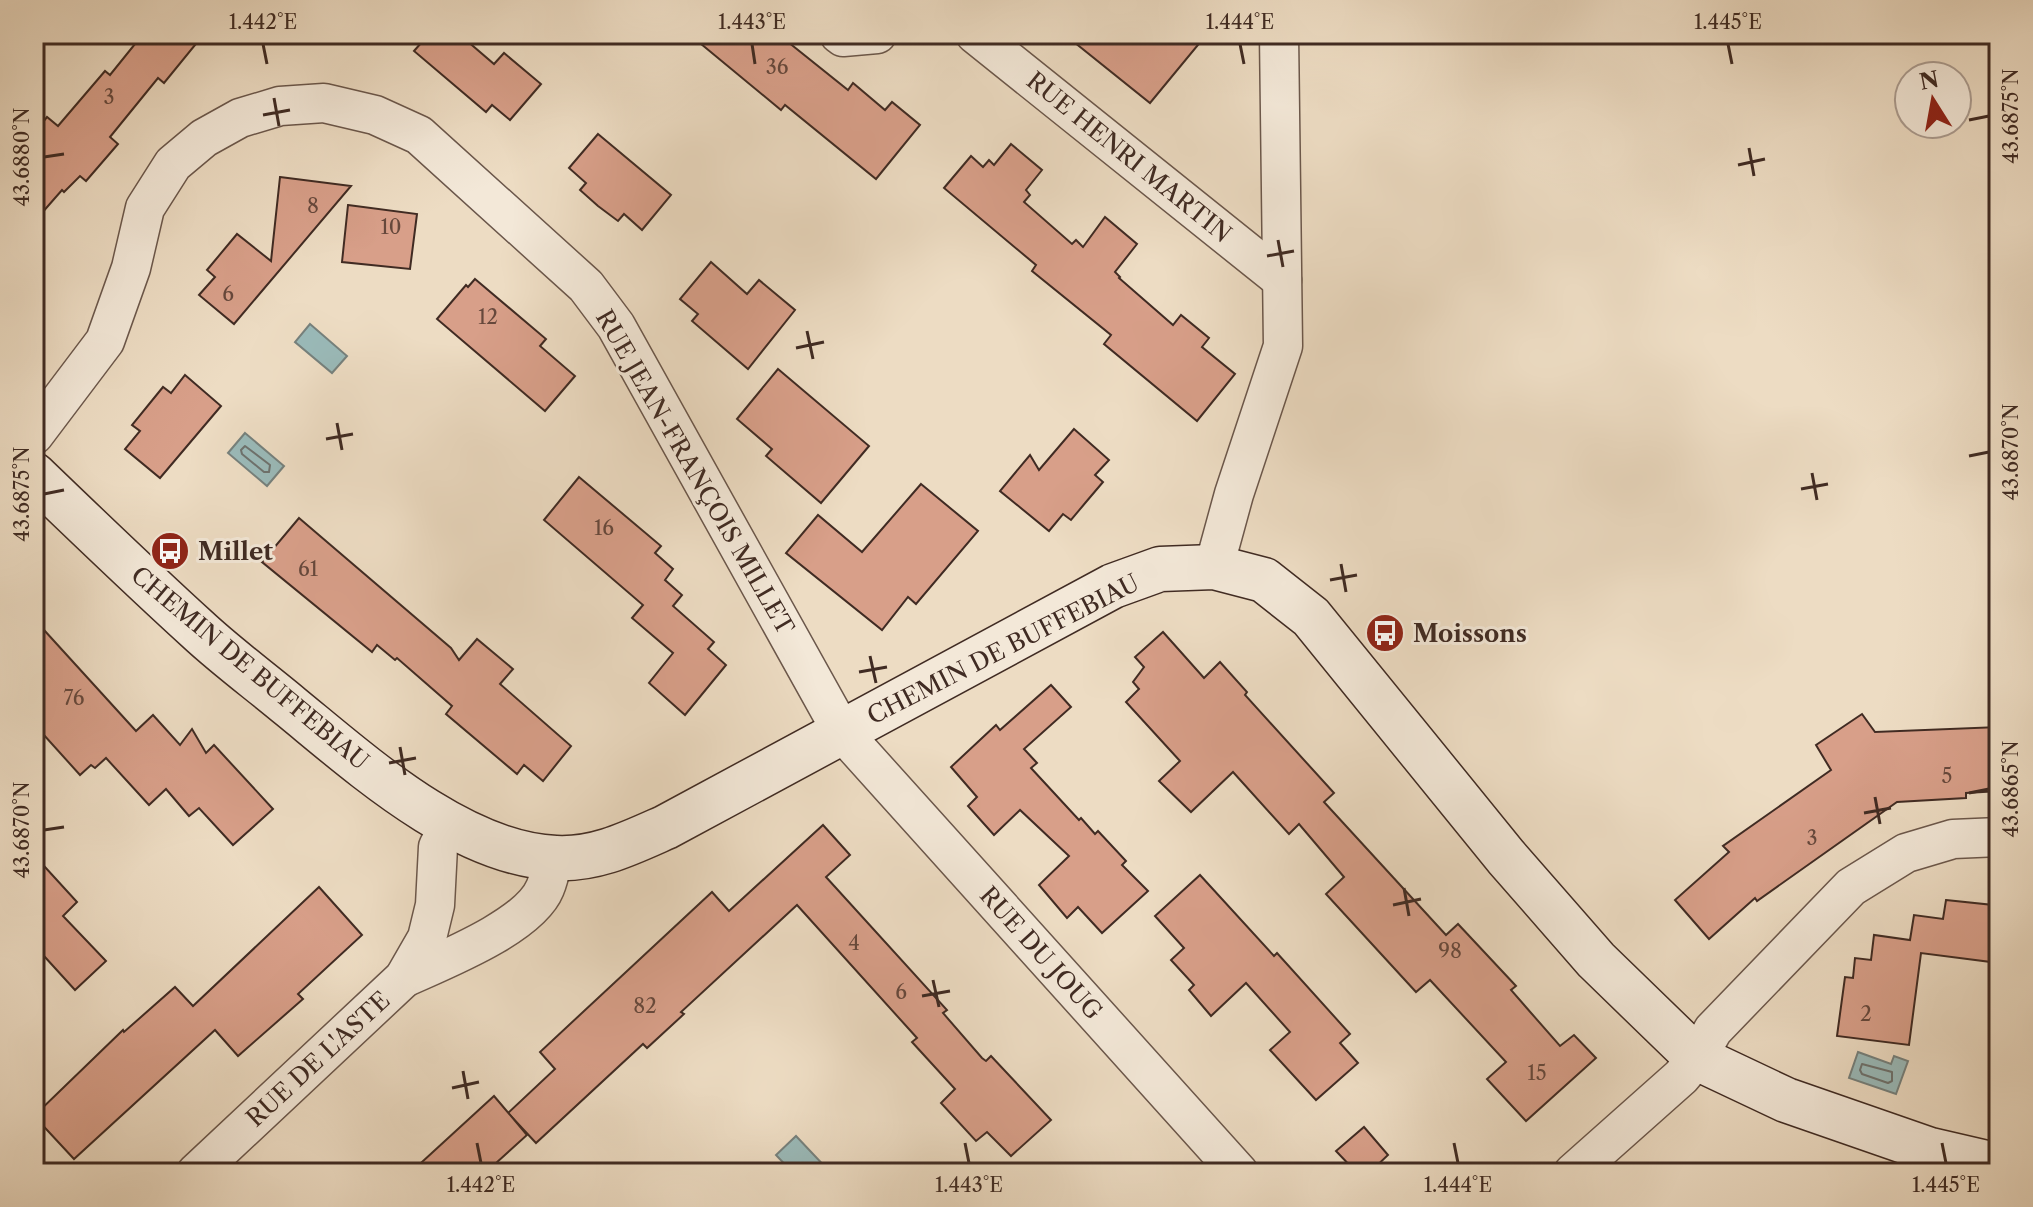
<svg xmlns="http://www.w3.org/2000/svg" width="2033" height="1207" viewBox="0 0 2033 1207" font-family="'Libre Caslon Text',serif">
<rect width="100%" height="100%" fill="#eddcc3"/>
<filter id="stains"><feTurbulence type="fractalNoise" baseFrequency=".0025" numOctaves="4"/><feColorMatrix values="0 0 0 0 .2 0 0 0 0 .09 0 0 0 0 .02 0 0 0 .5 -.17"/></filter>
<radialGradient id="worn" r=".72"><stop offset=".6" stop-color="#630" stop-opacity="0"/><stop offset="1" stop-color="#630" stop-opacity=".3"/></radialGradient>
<g fill="#9abab9" stroke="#76817d" stroke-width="2">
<path d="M310,324L347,356L332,373L295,342Z"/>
<path d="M245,433L284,466L267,486L228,453Z"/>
<path d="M1858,1052L1891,1064L1894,1056L1908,1061L1896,1094L1849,1078Z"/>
<path d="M796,1136L831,1173H793L776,1155Z"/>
</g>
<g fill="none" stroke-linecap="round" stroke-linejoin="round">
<g stroke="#6d726e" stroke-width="2">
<path d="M245,446L270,465L269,472H264L242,454L241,450Z"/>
<path d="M1862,1064L1892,1072V1081L1888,1083L1862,1074L1860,1070Z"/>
</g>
</g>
<g fill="#d89f89" stroke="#402b23" stroke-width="2">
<path d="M143,34H204L164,83L158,78L110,137L118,144L86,181L80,176L64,192L62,190L34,222V133L47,117L58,126L105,71L110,75Z"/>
<path d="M429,34H459L494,64L504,53L541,84L510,120L492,105L486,112L414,51Z"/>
<path d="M689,34H778L848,90L853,83L885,110L892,102L920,125L876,179L785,105L781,110Z"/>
<path d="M1064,34H1207L1150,103Z"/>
<path d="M598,134L671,195L642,230L624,214L618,221L598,206L580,190L586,183L569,168Z"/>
<path d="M1011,144L1042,170L1026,190L1030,195L1024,202L1072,244L1076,240L1083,247L1105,217L1137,244L1115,272L1120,277L1119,278L1173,325L1181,315L1209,338L1202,347L1235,374L1197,421L1104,344L1111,335L1032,271L1036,265L944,188L971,156L983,167L989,160L994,165Z"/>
<path d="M280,177L351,186L234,324L199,295L215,277L207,270L237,234L271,261Z"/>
<path d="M348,205L417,214L410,269L342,262Z"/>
<path d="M711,262L747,294L759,280L795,310L748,369L692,321L698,314L680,299Z"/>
<path d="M475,279L546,339L540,346L575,376L545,411L437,319L466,285L468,287Z"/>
<path d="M778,369L869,446L821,503L766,456L772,449L737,419Z"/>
<path d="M185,375L221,406L160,478L125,449L140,431L132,425L163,387L171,393Z"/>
<path d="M1074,429L1109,460L1095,475L1103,482L1086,502L1071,520L1063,514L1049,531L1000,491L1030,455L1039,470Z"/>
<path d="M579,477L661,546L655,553L673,569L665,580L682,595L673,606L714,642L708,649L726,665L685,715L649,683L673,653L632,618L643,605L544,520Z"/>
<path d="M921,484L978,531L916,604L908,597L882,630L786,553L818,515L862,552Z"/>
<path d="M299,518L451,648L459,660L477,639L513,669L500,684L571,746L543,781L524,765L517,774L446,714L452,706L397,658L395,660L377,645L372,652L262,562Z"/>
<path d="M34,619L136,731L153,715L180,745L192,729L206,753L214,745L273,809L233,845L199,808L189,816L166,789L149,805L106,758L95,768L91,765L80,775L34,724Z"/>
<path d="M1163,632L1204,678L1220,662L1247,692L1245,695L1334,793L1324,802L1446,935L1458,924L1516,986L1511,990L1560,1046L1574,1035L1596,1058L1526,1121L1487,1079L1506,1062L1430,980L1416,992L1326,894L1344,877L1299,824L1289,834L1233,772L1191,812L1159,781L1180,761L1126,702L1139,689L1133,682L1144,667L1135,657Z"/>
<path d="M1051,685L1071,707L1024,749L1037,763L1031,768L1079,820L1081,818L1095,834L1098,831L1126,861L1122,865L1148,891L1102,933L1078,907L1067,918L1039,885L1069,856L1020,810L994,835L968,806L977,797L951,767L996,725L1000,730Z"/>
<path d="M1862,714L1875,732L1999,727V791L1966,793V798L1897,802L1757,901L1755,898L1709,939L1675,900L1729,852L1723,846L1831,770L1816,745Z"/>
<path d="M823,825L850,855L826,877L947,1010L943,1013L982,1058L986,1061L991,1056L1051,1120L1011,1156L987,1132L976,1141L941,1103L955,1089L912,1042L917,1038L797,905L681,1012L684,1014L647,1048L643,1044L536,1143L508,1113L555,1069L540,1052L712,892L729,911Z"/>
<path d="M34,855L77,902L63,916L106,961L75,990L34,945Z"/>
<path d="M1200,875L1274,956L1277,953L1350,1034L1340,1043L1358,1063L1316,1100L1270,1050L1290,1032L1246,983L1211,1016L1189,990L1194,985L1171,960L1184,948L1155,916Z"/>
<path d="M319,887L362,935L298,994L303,999L238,1056L215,1030L74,1159L34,1116L123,1030L124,1032L175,987L193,1006Z"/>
<path d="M1946,900L1993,905V907L1999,908V963L1921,953L1909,1045L1837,1036L1845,977L1853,978L1855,958L1871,960L1874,935L1910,940L1914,915L1943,919Z"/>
<path d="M494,1096L527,1135L485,1173H410Z"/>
<path d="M1364,1127L1388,1155L1369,1173H1357L1336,1151Z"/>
</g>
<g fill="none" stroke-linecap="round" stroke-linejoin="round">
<g stroke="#6b574b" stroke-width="41">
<g id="street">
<path d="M839,34L843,37L877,34"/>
<path d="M975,34L1282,280"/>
<path d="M34,435L105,341L131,268L145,208L173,164L204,138L240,118L280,106L324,103L375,115L419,135L586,286L616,326L842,732L1239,1173"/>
<path d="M1214,567L1234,494L1283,346L1279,34"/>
<path d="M404,978C441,961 529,927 545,888C549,879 551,868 553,858"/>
<path d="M196,1173L404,978L427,938L435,905L438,847L449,825"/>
<path d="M1573,1173L1681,1077L1697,1058L1713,1030L1851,887L1906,853L1953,839L1999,837"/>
</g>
</g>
<g stroke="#402b23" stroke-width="47">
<path id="secondary" d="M34,475C88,527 142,579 197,629C227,657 260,681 291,707C362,765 460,854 556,858C596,860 630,843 666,827L1113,586L1160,569L1214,567L1264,580L1311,617L1506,857L1596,960L1697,1058L1786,1100L1930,1150L1999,1166"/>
</g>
<use href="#street" stroke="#f3e8d8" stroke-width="38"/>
<use href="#secondary" stroke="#f3e8d8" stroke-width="44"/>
</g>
<path fill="none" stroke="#402b23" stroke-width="3" d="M263,44L267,64M752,44L755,64M1240,44L1244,64M1728,44L1732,64M274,98L279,126M263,115L290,110M1969,120L1989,116M1749,148L1754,176M44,157L64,154M1738,165L1765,159M1278,240L1283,267M1267,256L1294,251M807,331L813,359M796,348L824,342M337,423L342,450M326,439L353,434M1969,456L1989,452M1812,473L1817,500M1801,489L1828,484M44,494L64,490M1341,564L1346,592M1330,580L1357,575M870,656L876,683M859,672L887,667M400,747L405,775M389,763L416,758M1969,793L1989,789M1875,797L1880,824M1864,813L1891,808M44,830L64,827M1404,888L1409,916M1393,905L1421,899M933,980L939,1007M922,996L950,991M463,1071L468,1099M452,1088L479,1082M477,1143L481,1163M965,1143L969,1163M1454,1143L1458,1163M1942,1143L1946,1163"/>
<defs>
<g id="bus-disc" transform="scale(2)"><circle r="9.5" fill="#8f2418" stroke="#f3e8d8"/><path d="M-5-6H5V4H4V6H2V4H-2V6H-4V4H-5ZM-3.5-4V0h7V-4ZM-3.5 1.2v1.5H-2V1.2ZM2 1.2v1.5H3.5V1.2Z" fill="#fff"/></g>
</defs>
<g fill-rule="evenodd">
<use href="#bus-disc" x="170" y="551"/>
<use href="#bus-disc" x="1385" y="633"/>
</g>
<g text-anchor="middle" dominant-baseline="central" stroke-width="6" stroke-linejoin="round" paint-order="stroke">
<g font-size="20" fill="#66483c">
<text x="777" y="67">36</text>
<text x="109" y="97">3</text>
<text x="313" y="206">8</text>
<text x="391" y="227">10</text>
<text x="228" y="294">6</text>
<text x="488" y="317">12</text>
<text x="604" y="528">16</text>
<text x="308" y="569">61</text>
<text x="74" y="698">76</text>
<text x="1947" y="776">5</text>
<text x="1812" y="838">3</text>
<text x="854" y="943">4</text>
<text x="1450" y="951">98</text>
<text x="901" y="992">6</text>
<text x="645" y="1006">82</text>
<text x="1866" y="1014">2</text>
<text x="1537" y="1073">15</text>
</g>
<g font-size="24" fill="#402b23" stroke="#f3e8d8">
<text transform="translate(1129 157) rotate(39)">RUE HENRI MARTIN</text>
<text transform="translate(695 472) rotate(60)">RUE JEAN-FRANÇOIS MILLET</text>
<text transform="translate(1003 649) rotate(-27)">CHEMIN DE BUFFEBIAU</text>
<text transform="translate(250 668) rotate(40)">CHEMIN DE BUFFEBIAU</text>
<text transform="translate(1041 953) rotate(48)">RUE DU JOUG</text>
<text transform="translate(318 1059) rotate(-43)">RUE DE L'ASTE</text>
</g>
<g font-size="24" font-weight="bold" fill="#402b23" stroke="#f3e8d8" text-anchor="start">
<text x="198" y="551">Millet</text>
<text x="1413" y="633">Moissons</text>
</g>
</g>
<rect width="2033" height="1207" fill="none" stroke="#eddcc3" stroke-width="88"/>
<g transform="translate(1933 100) rotate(349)"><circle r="38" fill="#f3e8d8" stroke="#ab9c90" stroke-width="2"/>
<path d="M0-6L14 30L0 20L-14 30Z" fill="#8f2418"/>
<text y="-12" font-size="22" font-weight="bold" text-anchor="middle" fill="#402b23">N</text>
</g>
<rect x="44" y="44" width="1945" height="1119" fill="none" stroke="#402b23" stroke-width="3"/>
<g font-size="20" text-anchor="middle" fill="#402b23">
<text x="263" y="29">1.442°E</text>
<text x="752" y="29">1.443°E</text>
<text x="1240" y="29">1.444°E</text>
<text x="1728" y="29">1.445°E</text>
<text transform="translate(2011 116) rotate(-90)" y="7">43.6875°N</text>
<text transform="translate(22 157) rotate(-90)" y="7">43.6880°N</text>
<text transform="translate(2011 452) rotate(-90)" y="7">43.6870°N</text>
<text transform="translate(22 494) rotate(-90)" y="7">43.6875°N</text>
<text transform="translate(2011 789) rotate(-90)" y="7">43.6865°N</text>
<text transform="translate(22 830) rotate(-90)" y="7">43.6870°N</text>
<text x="481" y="1192">1.442°E</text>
<text x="969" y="1192">1.443°E</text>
<text x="1458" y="1192">1.444°E</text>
<text x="1946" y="1192">1.445°E</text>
</g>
<rect width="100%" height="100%" filter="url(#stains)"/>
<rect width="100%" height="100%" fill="url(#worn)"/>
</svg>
